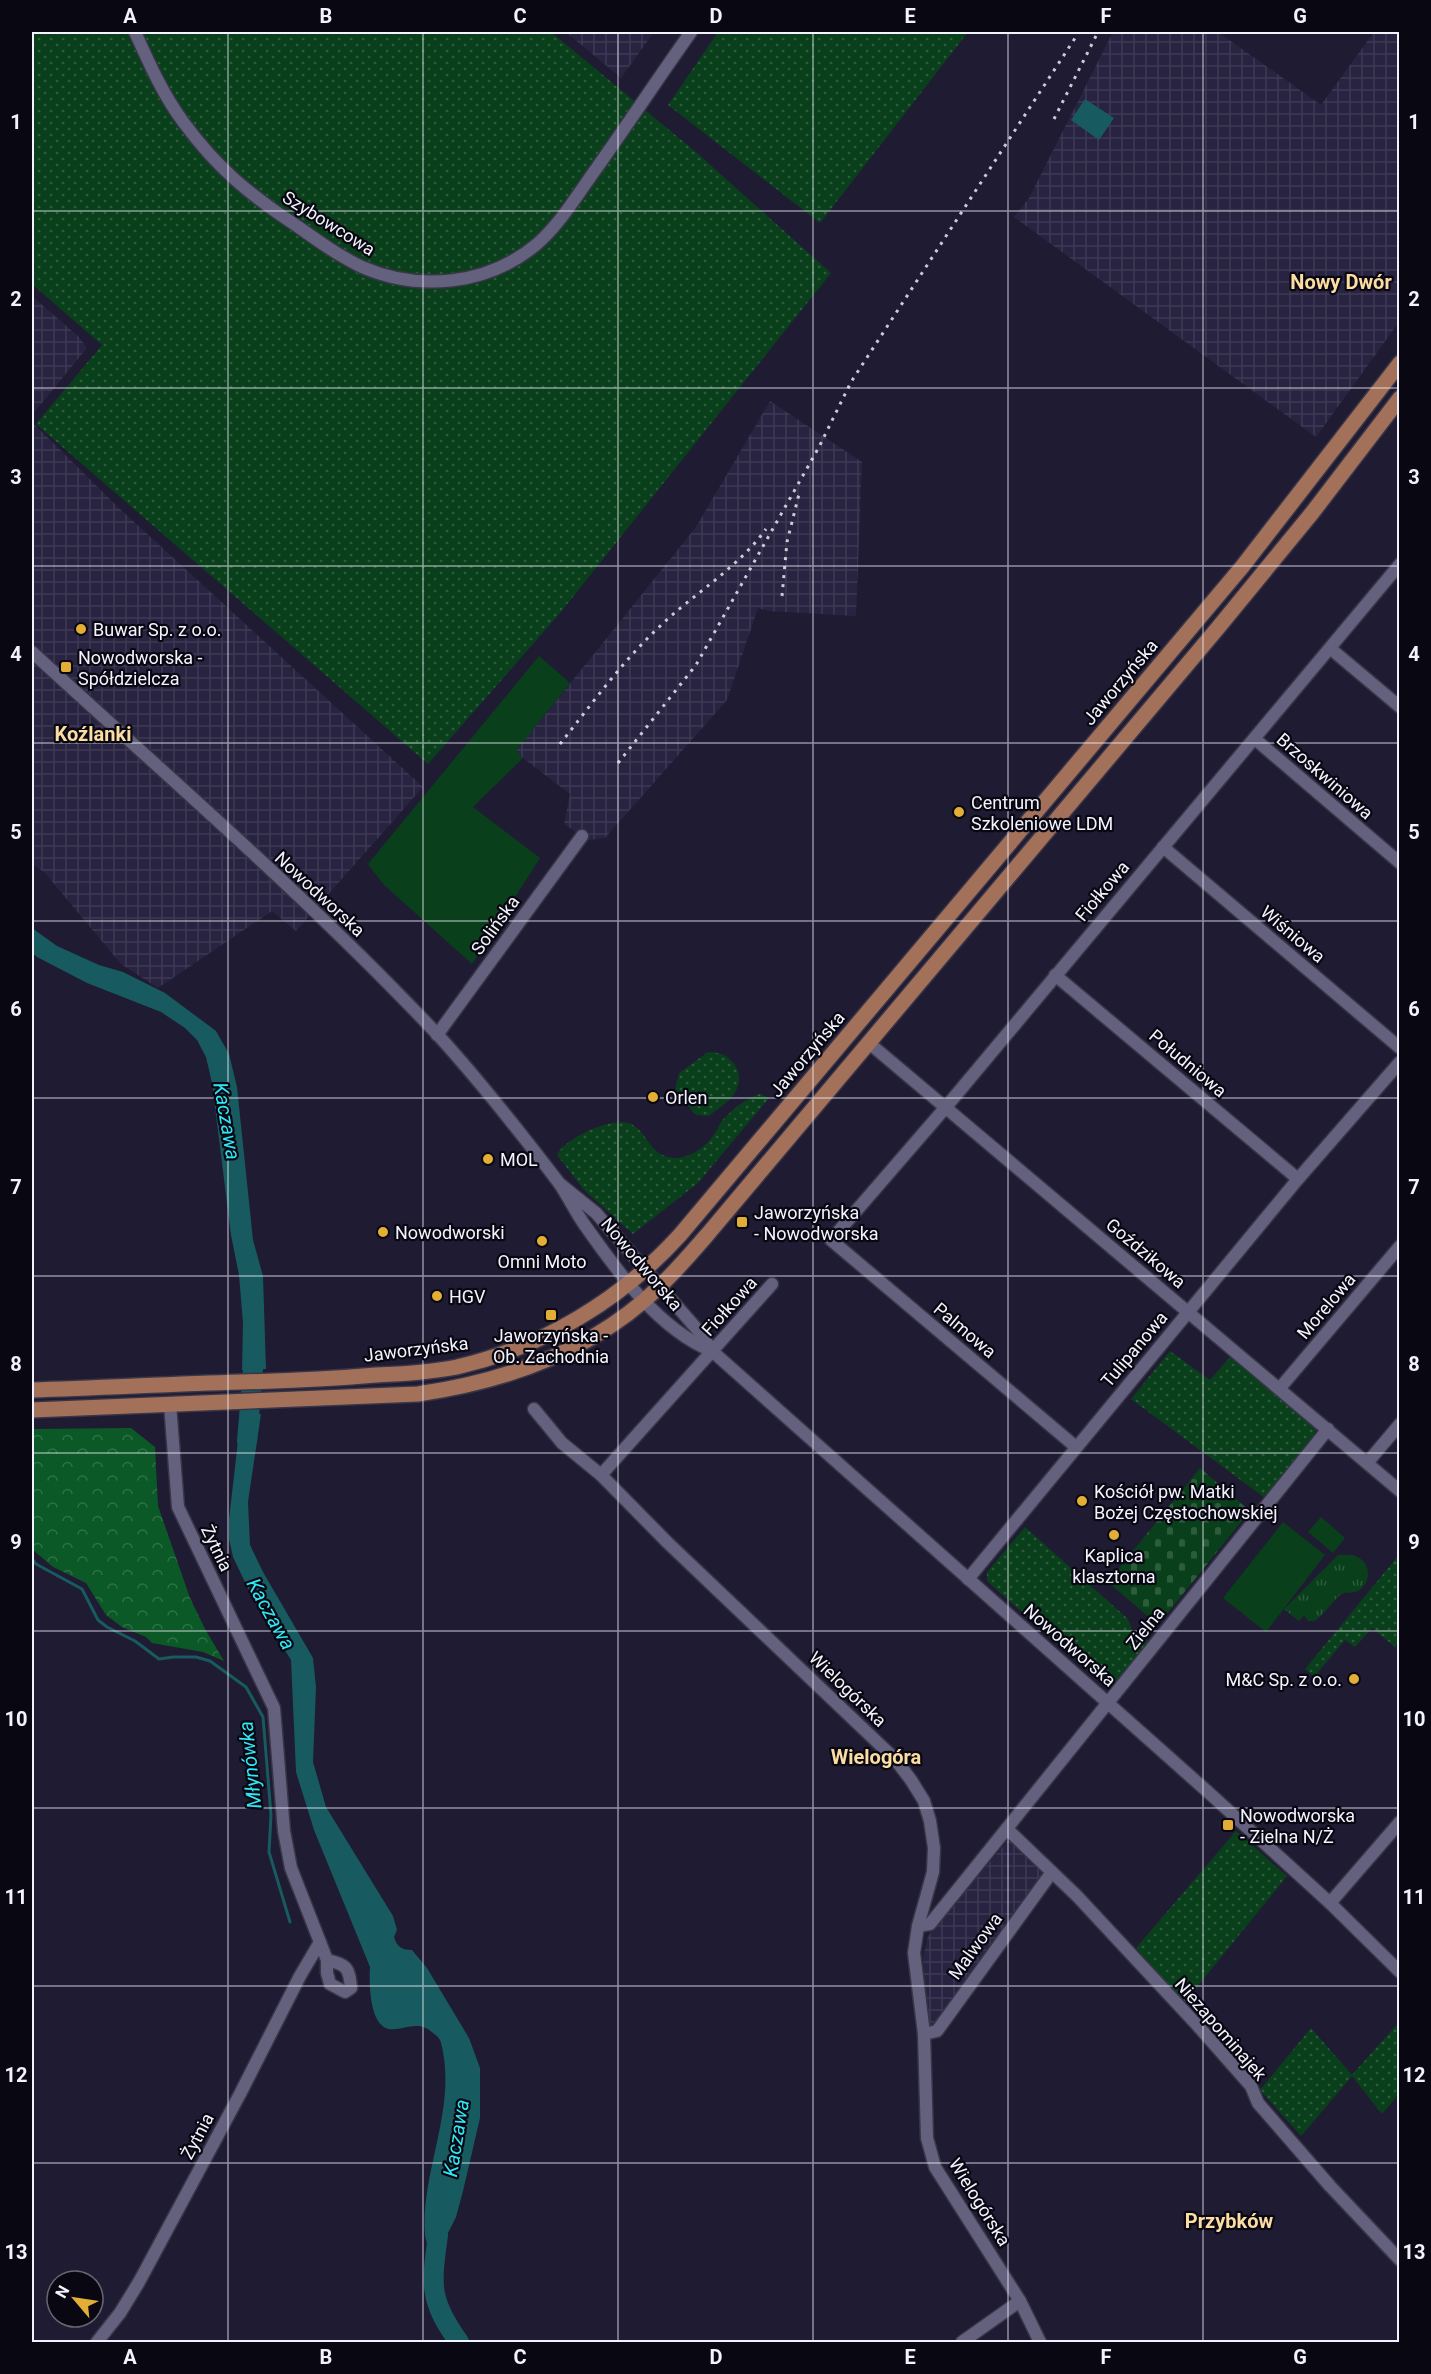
<svg xmlns="http://www.w3.org/2000/svg" width="1431" height="2374" viewBox="0 0 1431 2374" font-family="Roboto,sans-serif">
<defs>
<pattern id="industrial-grid" width="8" height="8" patternUnits="userSpaceOnUse" patternTransform="scale(1.5)"><rect width="8" height="8" fill="#282341"/><path d="M0 4h8M4 0v8" fill="none" stroke="#3d3954"/></pattern>
<pattern id="grass-dots" width="8" height="8" patternUnits="userSpaceOnUse" patternTransform="scale(1.5)"><rect width="8" height="8" fill="#09401b"/><path d="M2 2h.1M6 6h.1" fill="none" stroke="#2d5c3d" stroke-width="1.8" stroke-linecap="round"/></pattern>
<pattern id="forest-crowns" width="20" height="18" patternUnits="userSpaceOnUse" patternTransform="scale(1.5)"><rect width="20" height="18" fill="#0b5927"/><path d="M2 6a3 3 0 1 1 6 0M12 15a3 3 0 1 1 6 0" fill="none" stroke="#2f7147"/></pattern>
<pattern id="cemetery-stones" width="16" height="16" patternUnits="userSpaceOnUse" patternTransform="scale(1.5)"><rect width="16" height="16" fill="#09401b"/><path d="M2 7V4a2 2 0 0 1 4 0v3zM10 15v-3a2 2 0 0 1 4 0v3z" fill="#2d5c3d"/></pattern>
<pattern id="park-tufts" width="24" height="20" patternUnits="userSpaceOnUse" patternTransform="scale(1.5)"><rect width="24" height="20" fill="#09401b"/><path d="M3 7l-1-3M5 7V3M7 7l1-3M15 17l-1-3M17 17v-4M19 17l1-3" fill="none" stroke="#2d5c3d"/></pattern>
</defs>
<rect width="100%" height="100%" fill="#1f1b33"/>
<g fill="url(#industrial-grid)">
<path d="M566,32H654L621,78Z"/>
<path d="M1113,32H1218L1321,105L1374,32H1399V322L1316,437L1014,217L1029,198Z"/>
<path d="M32,296L79,337L87,348L32,415Z"/>
<path d="M770,401L862,462L856,616L768,611L758,608L727,700L605,838L588,840L564,824L570,794L515,752L696,527Z"/>
<path d="M32,422L120,509L423,787L296,931L272,911L158,988L121,964L44,872L32,864Z"/>
<path d="M1010,1838L1045,1872L936,2025L927,2027L923,1956L928,1936Z"/>
</g>
<g fill="url(#grass-dots)">
<path d="M32,32H551L697,153L831,273L560,613L428,764L36,424L102,345L32,284Z"/>
<path d="M718,32H968L820,223L668,105Z"/>
<path d="M708,1052C731,1051 748,1073 734,1094C729,1102 717,1109 709,1116L696,1115L675,1090L679,1073Z"/>
<path d="M760,1094L769,1098L698,1183L633,1234L584,1190L557,1155C565,1138 613,1116 631,1124C649,1133 648,1155 673,1158C690,1159 707,1146 715,1133C718,1129 719,1124 722,1121C731,1110 746,1098 760,1094Z"/>
<path d="M1170,1351L1210,1380L1230,1357L1313,1424L1316,1430L1312,1439L1265,1498L1131,1399Z"/>
<path d="M1025,1527L1128,1619L1135,1637L1149,1641L1120,1681L1108,1688L987,1581V1572Z"/>
<path d="M1398,1556L1399,1641L1395,1647L1372,1628L1355,1647L1345,1640L1318,1672L1323,1677L1319,1681L1305,1669Z"/>
<path d="M1236,1831L1287,1876L1184,2003L1136,1948Z"/>
<path d="M1399,2022V2094L1382,2114L1352,2076L1301,2136L1260,2090L1311,2028L1352,2075Z"/>
</g>
<path fill="url(#forest-crowns)" d="M131,1428L155,1447L158,1506L190,1598L205,1629L224,1661L203,1652L152,1643L146,1637L122,1627L106,1615L86,1583L53,1567L32,1549V1429Z"/>
<path fill="url(#cemetery-stones)" d="M1200,1468L1250,1511L1158,1625L1108,1582Z"/>
<path fill="url(#park-tufts)" d="M1338,1555C1344,1555 1352,1554 1357,1557C1372,1563 1371,1584 1358,1591C1352,1594 1345,1591 1340,1595C1331,1603 1324,1615 1314,1621H1308L1304,1615L1299,1621L1284,1609Z"/>
<g fill="#09401b">
<path d="M539,656L570,683L516,751L523,758L473,807L540,858L472,964L383,884L368,864Z"/>
<path d="M1321,1517L1345,1538L1333,1553L1308,1532Z"/>
<path d="M1283,1522L1325,1555L1266,1632L1223,1598Z"/>
</g>
<g fill="#175a60">
<path d="M1085,99L1114,118L1099,140L1071,120Z"/>
<path d="M32,928L57,946L99,965L123,972L165,993L216,1031L229,1054L237,1087L253,1240L263,1276L266,1369L242,1370L243,1323L239,1275L231,1235L212,1083L206,1057L197,1040L185,1028L161,1012L87,983L37,957L32,953Z"/>
<path d="M261,1414L248,1502L250,1545L263,1572L313,1658L316,1687L313,1762L326,1807L393,1916L397,1930L394,1937C397,1947 402,1950 412,1950L427,1968L469,2038L480,2068V2118L463,2191L456,2217L434,2261C431,2253 426,2243 425,2235C420,2172 458,2108 441,2043C440,2038 437,2036 433,2033C417,2019 405,2031 389,2029C369,2026 369,1981 370,1967L314,1830L296,1772L291,1660L253,1599L233,1557L229,1539V1519L241,1415Z"/>
</g>
<g fill="none" stroke-linecap="round" stroke-linejoin="round">
<path stroke="#175a60" stroke-width="3" d="M32,1559L36,1564L82,1589L98,1620L107,1627L135,1641L159,1659L173,1657H196L210,1661L246,1687L263,1717L271,1815L269,1852L290,1922"/>
<g stroke="#175a60" stroke-width="20">
<path d="M247,1441L255,1345"/>
<path d="M438,2235C431,2286 429,2300 459,2342"/>
</g>
<g stroke="#383547" stroke-width="15">
<g id="minor">
<path d="M135,32C149,63 163,95 184,123C218,169 250,195 297,226C318,241 339,256 362,267C420,292 488,285 537,244C560,224 578,194 596,169C628,124 659,77 691,32"/>
<path d="M1331,649L1400,707"/>
<path d="M32,652C168,777 310,899 437,1034C480,1081 520,1132 559,1183C568,1196 575,1211 584,1224C617,1271 658,1329 712,1351"/>
<path d="M1255,739L1400,863"/>
<path d="M1163,847L1400,1048"/>
<path d="M1055,975L1298,1179"/>
<path d="M437,1035L582,836"/>
<path d="M869,1043L1400,1491"/>
<path d="M560,1184L596,1213L702,1335L712,1351L1208,1792L1330,1903L1400,1972"/>
<path d="M1280,1388L1400,1246"/>
<path d="M170,1404L178,1507L274,1708L284,1831L291,1868L327,1960V1973L330,1984L345,1992L351,1988C349,1967 347,1965 327,1960"/>
<path d="M534,1409L562,1443L601,1475L668,1543L895,1759L911,1780L924,1801L930,1821L934,1848L933,1872L918,1926L914,1953L924,2034L927,2138L935,2167L1020,2301L1040,2342"/>
<path d="M1076,1447L831,1240L946,1107L1400,564"/>
<path d="M1367,1463L1400,1424"/>
<path d="M601,1475L772,1284"/>
<path d="M968,1579L1298,1179L1400,1062"/>
<path d="M1007,1829L1077,1896L1198,2026L1251,2086L1258,2103L1330,2186L1400,2260"/>
<path d="M1330,1903L1400,1822"/>
<path d="M918,1926L930,1924L1328,1429"/>
<path d="M924,2034L937,2031L1052,1872"/>
<path d="M97,2342L120,2313L139,2282L240,2094L300,1976L320,1942"/>
<path d="M962,2342L1020,2301"/>
</g>
</g>
<g stroke="#383547" stroke-width="18">
<g id="major">
<path d="M32,1390C101,1388 170,1384 240,1382C285,1381 331,1379 376,1375C403,1374 431,1372 457,1367C543,1347 621,1300 680,1235L1242,567L1400,363"/>
<path d="M32,1410L418,1394C507,1381 595,1350 660,1286C677,1270 692,1252 707,1235L1217,629L1312,513L1400,398"/>
</g>
</g>
<use href="#minor" stroke="#64617e" stroke-width="12"/>
<use href="#major" stroke="#a3715a" stroke-width="15"/>
<g stroke="#cbcad6" stroke-width="3" stroke-dasharray="3 6" stroke-linecap="butt">
<path d="M1054,119L1098,32"/>
<path d="M782,596L787,542L799,494"/>
<path d="M560,744C591,705 621,663 658,628C693,594 737,569 766,529"/>
<path d="M618,763L696,665L819,447L851,382L1079,32"/>
</g>
</g>
<path fill="none" stroke="#f3f3fd" stroke-width="1.5" stroke-opacity="0.55" d="M228,32V2342M423,32V2342M618,32V2342M813,32V2342M1008,32V2342M1203,32V2342M32,211H1400M32,388H1400M32,566H1400M32,743H1400M32,921H1400M32,1098H1400M32,1276H1400M32,1453H1400M32,1631H1400M32,1808H1400M32,1986H1400M32,2163H1400"/>
<g fill="#e3ae35" stroke="#090812" stroke-width="2">
<circle cx="81" cy="629" r="6"/>
<rect x="60" y="661" width="12" height="12" rx="3"/>
<circle cx="959" cy="812" r="6"/>
<circle cx="653" cy="1097" r="6"/>
<circle cx="488" cy="1159" r="6"/>
<rect x="736" y="1216" width="12" height="12" rx="3"/>
<circle cx="383" cy="1232" r="6"/>
<circle cx="542" cy="1241" r="6"/>
<circle cx="437" cy="1296" r="6"/>
<rect x="545" y="1309" width="12" height="12" rx="3"/>
<circle cx="1082" cy="1501" r="6"/>
<circle cx="1114" cy="1535" r="6"/>
<circle cx="1354" cy="1679" r="6"/>
<rect x="1222" y="1819" width="12" height="12" rx="3"/>
</g>
<g text-anchor="middle" dominant-baseline="central" stroke-width="4.5" stroke-linejoin="round" paint-order="stroke">
<g font-size="18" fill="#f3f3fd" stroke="#090812">
<text transform="translate(329 223) rotate(32)">Szybowcowa</text>
<text transform="translate(1120 682) rotate(-50)">Jaworzyńska</text>
<text transform="translate(1325 776) rotate(41)">Brzoskwiniowa</text>
<text transform="translate(1102 891) rotate(-50)">Fiołkowa</text>
<text transform="translate(320 894) rotate(43)">Nowodworska</text>
<text transform="translate(495 925) rotate(-54)">Solińska</text>
<text transform="translate(1293 934) rotate(40)">Wiśniowa</text>
<text transform="translate(807 1054) rotate(-50)">Jaworzyńska</text>
<text transform="translate(1188 1063) rotate(40)">Południowa</text>
<text transform="translate(1146 1253) rotate(40)">Goździkowa</text>
<text transform="translate(642 1264) rotate(50)">Nowodworska</text>
<text transform="translate(729 1306) rotate(-48)">Fiołkowa</text>
<text transform="translate(1326 1306) rotate(-50)">Morelowa</text>
<text transform="translate(965 1330) rotate(40)">Palmowa</text>
<text transform="translate(416 1349) rotate(-7)">Jaworzyńska</text>
<text transform="translate(1134 1349) rotate(-50)">Tulipanowa</text>
<text transform="translate(217 1548) rotate(64)">Żytnia</text>
<text transform="translate(1145 1628) rotate(-51)">Zielna</text>
<text transform="translate(1070 1645) rotate(41)">Nowodworska</text>
<text transform="translate(848 1689) rotate(44)">Wielogórska</text>
<text transform="translate(975 1946) rotate(-54)">Malwowa</text>
<text transform="translate(1221 2029) rotate(49)">Niezapominajek</text>
<text transform="translate(197 2136) rotate(-62)">Żytnia</text>
<text transform="translate(980 2202) rotate(58)">Wielogórska</text>
</g>
<g font-size="18" fill="#f3f3fd" stroke="#090812" text-anchor="start">
<text x="93" y="629">Buwar Sp. z o.o.</text>
<text x="78" y="657">Nowodworska -<tspan x="78" dy="21">Spółdzielcza</tspan></text>
<text x="971" y="802">Centrum<tspan x="971" dy="21">Szkoleniowe LDM</tspan></text>
<text x="665" y="1097">Orlen</text>
<text x="500" y="1159">MOL</text>
<text x="754" y="1212">Jaworzyńska<tspan x="754" dy="21">- Nowodworska</tspan></text>
<text x="395" y="1232">Nowodworski</text>
<text x="542" y="1261" text-anchor="middle">Omni Moto</text>
<text x="449" y="1296">HGV</text>
<text x="551" y="1335" text-anchor="middle">Jaworzyńska -<tspan x="551" dy="21">Ob. Zachodnia</tspan></text>
<text x="1094" y="1491">Kościół pw. Matki<tspan x="1094" dy="21">Bożej Częstochowskiej</tspan></text>
<text x="1114" y="1555" text-anchor="middle">Kaplica<tspan x="1114" dy="21">klasztorna</tspan></text>
<text x="1342" y="1679" text-anchor="end">M&amp;C Sp. z o.o.</text>
<text x="1240" y="1815">Nowodworska<tspan x="1240" dy="21">- Zielna N/Ż</tspan></text>
</g>
<g font-size="20" font-weight="bold" fill="#fbdda4" stroke="#090812">
<text x="1341" y="282">Nowy Dwór</text>
<text x="93" y="734">Koźlanki</text>
<text x="876" y="1757">Wielogóra</text>
<text x="1229" y="2221">Przybków</text>
</g>
<g font-size="20" font-style="italic" fill="#2fe9f7" stroke="#090812">
<text transform="translate(227 1121) rotate(80)">Kaczawa</text>
<text transform="translate(271 1614) rotate(61)">Kaczawa</text>
<text transform="translate(250 1765) rotate(-96)">Młynówka</text>
<text transform="translate(456 2138) rotate(-81)">Kaczawa</text>
</g>
</g>
<rect width="1431" height="2374" fill="none" stroke="#090812" stroke-width="66"/>
<g transform="translate(75 2299) rotate(299)"><circle r="28" fill="#090812" stroke="#676670" stroke-width="1.5"/>
<path d="M0-4.5L10 22L0 15L-10 22Z" fill="#e3ae35"/>
<text y="-9" font-size="16" font-weight="bold" text-anchor="middle" fill="#f3f3fd">N</text>
</g>
<rect x="33" y="33" width="1365" height="2308" fill="none" stroke="#f3f3fd" stroke-width="2"/>
<g font-size="20" text-anchor="middle" font-weight="bold" fill="#f3f3fd">
<text x="130" y="23">A</text>
<text x="326" y="23">B</text>
<text x="520" y="23">C</text>
<text x="716" y="23">D</text>
<text x="910" y="23">E</text>
<text x="1106" y="23">F</text>
<text x="1300" y="23">G</text>
<text x="16" y="129">1</text>
<text x="1414" y="129">1</text>
<text x="16" y="306">2</text>
<text x="1414" y="306">2</text>
<text x="16" y="484">3</text>
<text x="1414" y="484">3</text>
<text x="16" y="661">4</text>
<text x="1414" y="661">4</text>
<text x="16" y="839">5</text>
<text x="1414" y="839">5</text>
<text x="16" y="1016">6</text>
<text x="1414" y="1016">6</text>
<text x="16" y="1194">7</text>
<text x="1414" y="1194">7</text>
<text x="16" y="1371">8</text>
<text x="1414" y="1371">8</text>
<text x="16" y="1549">9</text>
<text x="1414" y="1549">9</text>
<text x="16" y="1726">10</text>
<text x="1414" y="1726">10</text>
<text x="16" y="1904">11</text>
<text x="1414" y="1904">11</text>
<text x="16" y="2082">12</text>
<text x="1414" y="2082">12</text>
<text x="16" y="2259">13</text>
<text x="1414" y="2259">13</text>
<text x="130" y="2364">A</text>
<text x="326" y="2364">B</text>
<text x="520" y="2364">C</text>
<text x="716" y="2364">D</text>
<text x="910" y="2364">E</text>
<text x="1106" y="2364">F</text>
<text x="1300" y="2364">G</text>
</g>
</svg>
